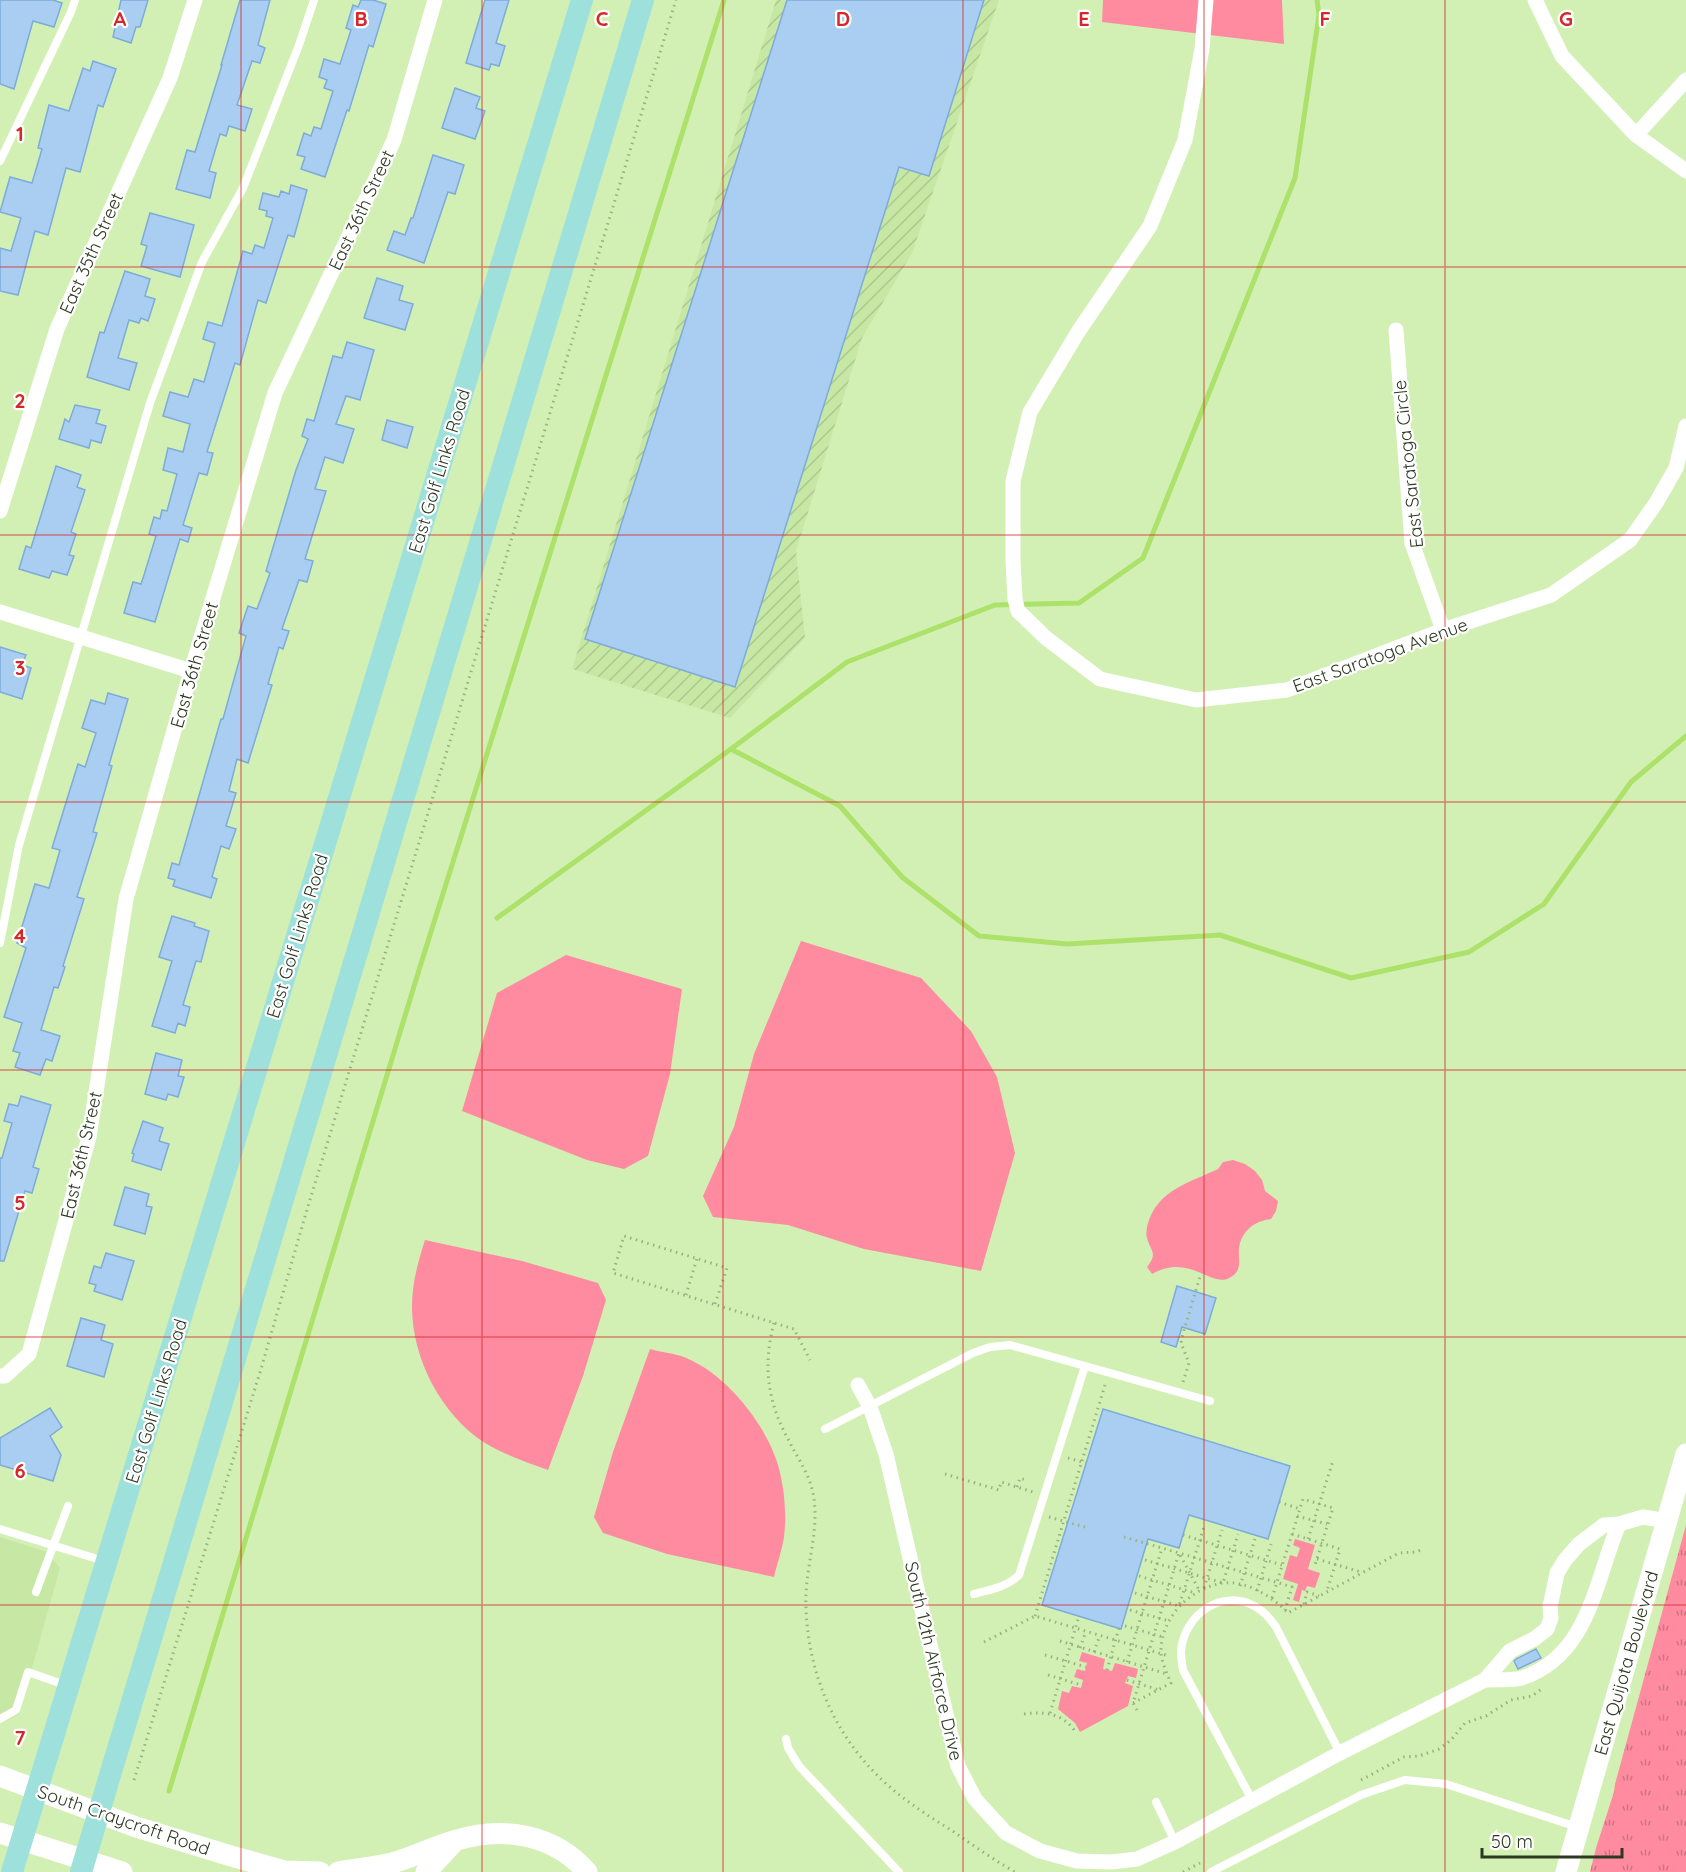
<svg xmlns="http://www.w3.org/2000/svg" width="1686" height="1872" viewBox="0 0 1686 1872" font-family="Quicksand,sans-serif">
<defs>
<pattern id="industrial-furrows" width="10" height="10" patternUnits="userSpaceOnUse" patternTransform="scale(1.5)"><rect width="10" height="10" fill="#c7e8a5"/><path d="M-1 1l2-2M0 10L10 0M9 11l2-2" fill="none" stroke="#abc88e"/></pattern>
<pattern id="park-tufts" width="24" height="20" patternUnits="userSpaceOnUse" patternTransform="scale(1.5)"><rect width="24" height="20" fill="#ff8ba0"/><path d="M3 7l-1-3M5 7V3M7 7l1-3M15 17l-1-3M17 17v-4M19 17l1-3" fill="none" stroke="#cf7382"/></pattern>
</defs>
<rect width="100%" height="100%" fill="#d3f0b4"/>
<path fill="#c7e8a5" d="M0,1537L47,1552L60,1568L19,1715L0,1724Z"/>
<path fill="url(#industrial-furrows)" d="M776,0H999L912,253L862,338L796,551L805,638L730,718L572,669Z"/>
<g fill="#ff8ba0">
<path d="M1103,0H1282L1284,44L1102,22Z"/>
<path d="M801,941L921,978L971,1031L997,1077L1015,1153L981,1271L864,1249L788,1225L713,1217L703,1196L734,1127L754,1054Z"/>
<path d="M566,955L682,989L670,1074L648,1156L624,1169L587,1160L462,1111L497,993Z"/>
<path d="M1233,1160L1245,1164L1255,1171L1262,1180L1265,1191L1278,1201L1276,1211L1271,1219C1255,1221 1242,1230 1239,1248C1238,1259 1243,1270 1231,1277C1212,1290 1190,1252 1152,1274L1147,1267C1158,1253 1151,1252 1147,1238C1145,1231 1148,1222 1151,1215C1164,1188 1193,1181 1218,1169L1223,1162Z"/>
<path d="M425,1240L522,1261L598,1283L606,1300L583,1376L548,1470C526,1462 505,1455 485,1443C441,1415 412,1358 412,1307C412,1283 418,1262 425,1240Z"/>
<path d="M650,1349C660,1352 671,1353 681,1356C722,1370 762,1419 776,1459C784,1482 787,1512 784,1537C782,1550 777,1564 774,1577L667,1554L603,1533L594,1517L613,1452Z"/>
<path d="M1295,1539L1315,1545L1308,1569L1320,1573L1315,1588L1307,1586L1305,1591L1302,1590L1299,1602L1293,1600L1298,1584L1283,1579L1290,1555L1297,1557L1300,1548L1293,1545Z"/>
<path d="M1082,1652L1105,1659L1103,1669L1112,1671L1115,1663L1138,1669L1136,1678L1128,1676L1125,1683L1133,1686L1128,1706L1080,1732L1075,1723L1058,1709L1062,1691L1069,1693L1072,1686L1081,1688L1083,1680L1074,1677L1077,1669L1085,1671L1087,1663L1079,1661Z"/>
</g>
<path fill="url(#park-tufts)" d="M1686,1525V1872H1590L1596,1848L1614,1792L1615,1784Z"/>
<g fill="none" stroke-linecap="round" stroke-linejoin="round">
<g stroke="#ace16a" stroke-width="5">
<path d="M731,749L847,662L995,605L1079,603L1143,558L1295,178L1319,15L1317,0"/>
<path d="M497,918L731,749L840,806L902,877L979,936L1067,944L1220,935L1351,978L1469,952L1544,904L1631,782L1686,736"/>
<path d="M169,1791L419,970L724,0"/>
</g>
</g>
<g fill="#aacef2" stroke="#7dabda" stroke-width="1.5">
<path d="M0,0H53L62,3L54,27L33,21L14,89L0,84Z"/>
<path d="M121,0H148L140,27H136L131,43L113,37Z"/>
<path d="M240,0H270L258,45L265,48L260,63L252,61L237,105L252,109L245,131L229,126L226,136L220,134L209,171L216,173L210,198L176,189L187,150L195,152L222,65H221Z"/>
<path d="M361,0H373L386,4L373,47L369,45L349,111L347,110L325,177L301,169L305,157L297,155L304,133L311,136L314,127L321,129L333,91L324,88L327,80L319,77L324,59L340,64L351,30L346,28L353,5L358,7Z"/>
<path d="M485,0H509L496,43L505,46L499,66L491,64L489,70L466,63Z"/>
<path d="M787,0H984L929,176L899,167L735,687L585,639Z"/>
<path d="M93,61L116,69L103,107L98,105L80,172L66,168L48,235L35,231L18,295L0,291V248L11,251L21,218L0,212L10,177L32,183L42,149L38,148L49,105L69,111L83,68L90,71Z"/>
<path d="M455,88L480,97L476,108L485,111L475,139L442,128Z"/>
<path d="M433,155L464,165L455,194L448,192L424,263L387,250L394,231L405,235L411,218H413Z"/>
<path d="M291,185L307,190L294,237L288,235L266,303L258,300L240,365L235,363L207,452L213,453L207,475L199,473L183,525L192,528L188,542L180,539L155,622L124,613L133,582L141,584L144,575L156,536L149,534L154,517L160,519L162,510L167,511L177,474L163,470L168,448L183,452L190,424L163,416L170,392L188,397L194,379L204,382L215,343L203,339L208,322L222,326L243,251L252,254L255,245L264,248L273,218L266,216L267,211L259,209L263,193L279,197L281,191L289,194Z"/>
<path d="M150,213L194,225L180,277L141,266L147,246L141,244Z"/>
<path d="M125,271L150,279L145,296L155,299L148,321L141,318L139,323L129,320L118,358L137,363L129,390L87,377L100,332L104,333Z"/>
<path d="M377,278L403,286L399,300L413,304L405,330L364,318Z"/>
<path d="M347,342L374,350L360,400L346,396L336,424L354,429L343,463L325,457L315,489L326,491L305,559L313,561L307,582L299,580L282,629L289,631L283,649L279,647L268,684L272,685L248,763L237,759L229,791L236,793L226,826L236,829L229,849L221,846L212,877L217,879L211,898L173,886L175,880L168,878L172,863L179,865L221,719H223L246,636L239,633L248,606L257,609L270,573L266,571L296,470L308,439L302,436L307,419L314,421L333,356L342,358Z"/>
<path d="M75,405L100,410L96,423L106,426L101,443L91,440L89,448L59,439L65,419L69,422Z"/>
<path d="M387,420L413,427L407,448L382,440Z"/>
<path d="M56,466L81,475L77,487L85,490L71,532L76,534L69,555L74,556L67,575L52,571L49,578L19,569L26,546L31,548Z"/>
<path d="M0,647L26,655L22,665L31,668L22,699L0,692Z"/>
<path d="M108,693L128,699L109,765L112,766L93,832L97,833L77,897L84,899L63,966L65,967L58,988L54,987L41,1030L60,1036L52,1061L46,1059L40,1075L15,1067L20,1053L13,1051L22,1023L4,1017L26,948L17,943L35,884L49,888L60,850L52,848L68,796L78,764L85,767L96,733L82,728L91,700L105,704Z"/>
<path d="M172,916L195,923L194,926L209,931L201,962L196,961L183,1005L190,1007L185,1026L178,1023L175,1033L152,1026L172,961L159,957Z"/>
<path d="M156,1053L182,1060L178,1076L184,1077L178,1097L168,1094L166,1100L145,1094Z"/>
<path d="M21,1096L51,1105L33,1167L39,1169L32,1193L25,1191L4,1261H0V1158H2L12,1123L4,1121L9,1104L18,1106Z"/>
<path d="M143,1121L163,1128L159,1141L169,1144L161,1170L132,1161L134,1154L132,1153Z"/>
<path d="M125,1187L149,1194L146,1206L152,1207L145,1234L114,1225Z"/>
<path d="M106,1253L134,1261L122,1300L94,1291L96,1285L89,1283L94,1266L101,1268Z"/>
<path d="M1177,1286L1216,1298L1205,1334L1182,1327L1176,1347L1161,1342Z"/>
<path d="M81,1318L105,1325L101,1340L113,1344L104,1377L67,1366Z"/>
<path d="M50,1408L62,1427L50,1436L61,1455L53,1481L0,1465V1438Z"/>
<path d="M1103,1409L1290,1466L1268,1539L1189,1515L1179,1548L1148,1539L1121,1629L1042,1605Z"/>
<path d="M1536,1649L1541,1658L1518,1669L1514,1661L1516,1659Z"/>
</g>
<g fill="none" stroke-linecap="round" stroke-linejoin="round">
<g stroke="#99b081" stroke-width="3" stroke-dasharray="1.5 4.5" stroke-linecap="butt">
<path d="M686,1295L697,1258"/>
<path d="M715,1304L727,1268L624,1236L613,1273L794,1329L810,1360"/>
<path d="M774,1323C763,1364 767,1400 787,1437C797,1458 811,1475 814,1499C819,1535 804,1571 806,1608C808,1670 832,1730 877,1775C900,1798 927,1815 954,1832C974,1846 994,1860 1015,1872"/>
<path d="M1183,1382L1189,1363L1181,1343L1182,1337L1201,1273"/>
<path d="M1068,1458L1086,1463"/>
<path d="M945,1474L999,1490L1001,1482L1033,1492"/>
<path d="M1017,1487L1020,1478L1028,1481"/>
<path d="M1279,1502L1300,1509"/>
<path d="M1297,1516L1327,1524"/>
<path d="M1049,1517L1085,1527"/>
<path d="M1292,1534L1340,1549L1327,1591"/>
<path d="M1183,1535L1282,1565"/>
<path d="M1124,1537L1179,1553L1199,1590"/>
<path d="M1308,1539L1333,1461"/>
<path d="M1317,1559L1361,1572"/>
<path d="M1145,1560L1223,1583L1238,1534"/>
<path d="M1139,1576L1195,1593"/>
<path d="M1240,1586L1255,1539"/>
<path d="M1204,1588L1222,1530"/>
<path d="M1257,1591L1271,1544"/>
<path d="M1135,1593L1179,1606L1205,1524"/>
<path d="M1272,1598L1303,1499L1333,1508L1315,1565"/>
<path d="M1304,1604L1307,1592L1319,1596"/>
<path d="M1130,1610L1169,1621"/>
<path d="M1035,1616L1105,1385"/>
<path d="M1125,1626L1163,1637"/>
<path d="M1060,1641L1167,1674"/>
<path d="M984,1642L1035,1616L1169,1656"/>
<path d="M1080,1648L1086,1631"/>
<path d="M1094,1652L1100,1635"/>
<path d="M1045,1655L1086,1667"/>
<path d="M1127,1662L1162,1548"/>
<path d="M1107,1670L1119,1628"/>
<path d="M1048,1675L1081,1685"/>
<path d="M1127,1680L1159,1690"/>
<path d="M1133,1703L1171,1683C1167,1674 1162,1663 1161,1653C1160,1618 1190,1588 1223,1583C1246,1580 1273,1597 1288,1613L1397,1554C1406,1551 1412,1554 1421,1550"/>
<path d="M1137,1710L1133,1703L1179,1553L1292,1587L1285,1610"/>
<path d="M1050,1713L1079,1616"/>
<path d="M1024,1714C1045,1711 1065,1714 1076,1733"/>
<path d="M134,1780L261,1369L306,1213L676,0"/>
<path d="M1361,1780L1404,1757L1419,1756L1439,1749L1451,1740L1465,1723L1486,1716L1511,1700L1532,1696L1543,1688"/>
<path d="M1183,1872L1200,1863"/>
</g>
<g stroke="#fff" stroke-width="8">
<path d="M0,161L71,12L75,0"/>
<path d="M0,943L19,845L150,403L202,262L243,188L299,45L314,0"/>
<path d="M825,1429L973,1353L990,1347L1010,1345L1210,1401"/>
<path d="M0,1529L104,1561"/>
<path d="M36,1592L68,1506"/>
<path d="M974,1594C990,1590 1007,1587 1019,1575L1085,1366"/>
<path d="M0,1719L16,1710L28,1672L68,1686"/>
<path d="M786,1739L788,1748L799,1766L899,1872"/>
<path d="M1252,1800L1183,1670C1182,1664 1181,1657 1181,1651C1184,1615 1222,1587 1256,1607C1265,1612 1270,1619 1276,1627L1340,1753"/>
<path d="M1156,1802L1175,1842"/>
<path d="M1211,1872L1361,1795L1405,1780L1446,1784L1577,1827"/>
</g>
<g stroke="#fff" stroke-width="15">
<path d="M1206,0L1202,49L1185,140L1150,226L1078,332L1030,412L1013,481V561L1015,599L1018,611L1046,638L1100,679L1196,700L1287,690L1443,630L1551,595L1630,540L1656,503L1676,468L1686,426"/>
<path d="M1535,0L1562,56L1636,135L1686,171"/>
<path d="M1636,135L1686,80"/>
<path d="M1396,330L1412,543L1443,630"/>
<path d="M0,511L57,329L170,78L195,0"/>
<path d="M0,612L191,671"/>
<path d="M0,1376H5L29,1354L89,1137L126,899L191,671L275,393L394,140L435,0"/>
<path d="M858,1385L870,1407L886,1454L958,1766L975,1799L1006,1833L1040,1851L1077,1861L1111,1862L1137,1859L1175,1842L1340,1753L1485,1680"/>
<path d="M1619,1524C1595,1580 1590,1655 1522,1678C1511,1681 1497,1679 1485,1680L1510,1651L1534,1639L1547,1629L1551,1618L1550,1607L1557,1573L1565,1560L1579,1544L1604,1525L1619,1524L1643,1517L1667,1521"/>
</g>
<g stroke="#fff" stroke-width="21">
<path d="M0,1776L136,1827L231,1856L285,1871L320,1872"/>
<path d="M0,1833L122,1872"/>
<path d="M338,1872C355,1869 374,1867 392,1863C414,1857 435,1846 457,1840C503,1826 554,1834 587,1872"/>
<path d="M426,1872L453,1843"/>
<path d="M1566,1872L1686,1454"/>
</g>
<g stroke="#9ee0dc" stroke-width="22">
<path d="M12,1872L582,0"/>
<path d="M81,1872L643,0"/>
</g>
</g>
<path fill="none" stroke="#d62828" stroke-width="1.5" stroke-opacity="0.55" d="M241,0V1872M482,0V1872M723,0V1872M963,0V1872M1204,0V1872M1445,0V1872M0,267H1686M0,535H1686M0,802H1686M0,1070H1686M0,1337H1686M0,1605H1686"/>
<g text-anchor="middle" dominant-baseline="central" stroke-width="4.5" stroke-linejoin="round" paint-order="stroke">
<g font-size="18" fill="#2d3821" stroke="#fff">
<text transform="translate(361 210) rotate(-65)">East 36th Street</text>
<text transform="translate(91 253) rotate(-66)">East 35th Street</text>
<text transform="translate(1408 464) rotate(-96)">East Saratoga Circle</text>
<text transform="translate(439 471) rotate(-73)">East Golf Links Road</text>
<text transform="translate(1380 655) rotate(-20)">East Saratoga Avenue</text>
<text transform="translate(194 665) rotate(-74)">East 36th Street</text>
<text transform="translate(297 936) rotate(-73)">East Golf Links Road</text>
<text transform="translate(81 1155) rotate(-77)">East 36th Street</text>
<text transform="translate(156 1401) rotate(-73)">East Golf Links Road</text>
<text transform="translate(934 1661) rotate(77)">South 12th Airforce Drive</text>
<text transform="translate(1626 1663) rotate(-74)">East Quijota Boulevard</text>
<text transform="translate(124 1820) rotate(19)">South Craycroft Road</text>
</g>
</g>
<g font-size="20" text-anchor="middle" font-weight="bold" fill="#d62828" stroke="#fff" stroke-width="4.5" stroke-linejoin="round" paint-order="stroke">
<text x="120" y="26">A</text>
<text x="361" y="26">B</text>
<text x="602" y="26">C</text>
<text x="843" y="26">D</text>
<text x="1084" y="26">E</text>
<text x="1325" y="26">F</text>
<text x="1566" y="26">G</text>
<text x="20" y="141">1</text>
<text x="20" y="408">2</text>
<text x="20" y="675">3</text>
<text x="20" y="943">4</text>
<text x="20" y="1210">5</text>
<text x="20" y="1478">6</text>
<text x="20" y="1745">7</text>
</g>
<path d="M1482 1848v9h140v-9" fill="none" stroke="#2d3821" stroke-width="3"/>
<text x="1491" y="1848" font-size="18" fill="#2d3821" stroke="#ffffff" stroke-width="4.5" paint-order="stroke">50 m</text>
</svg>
